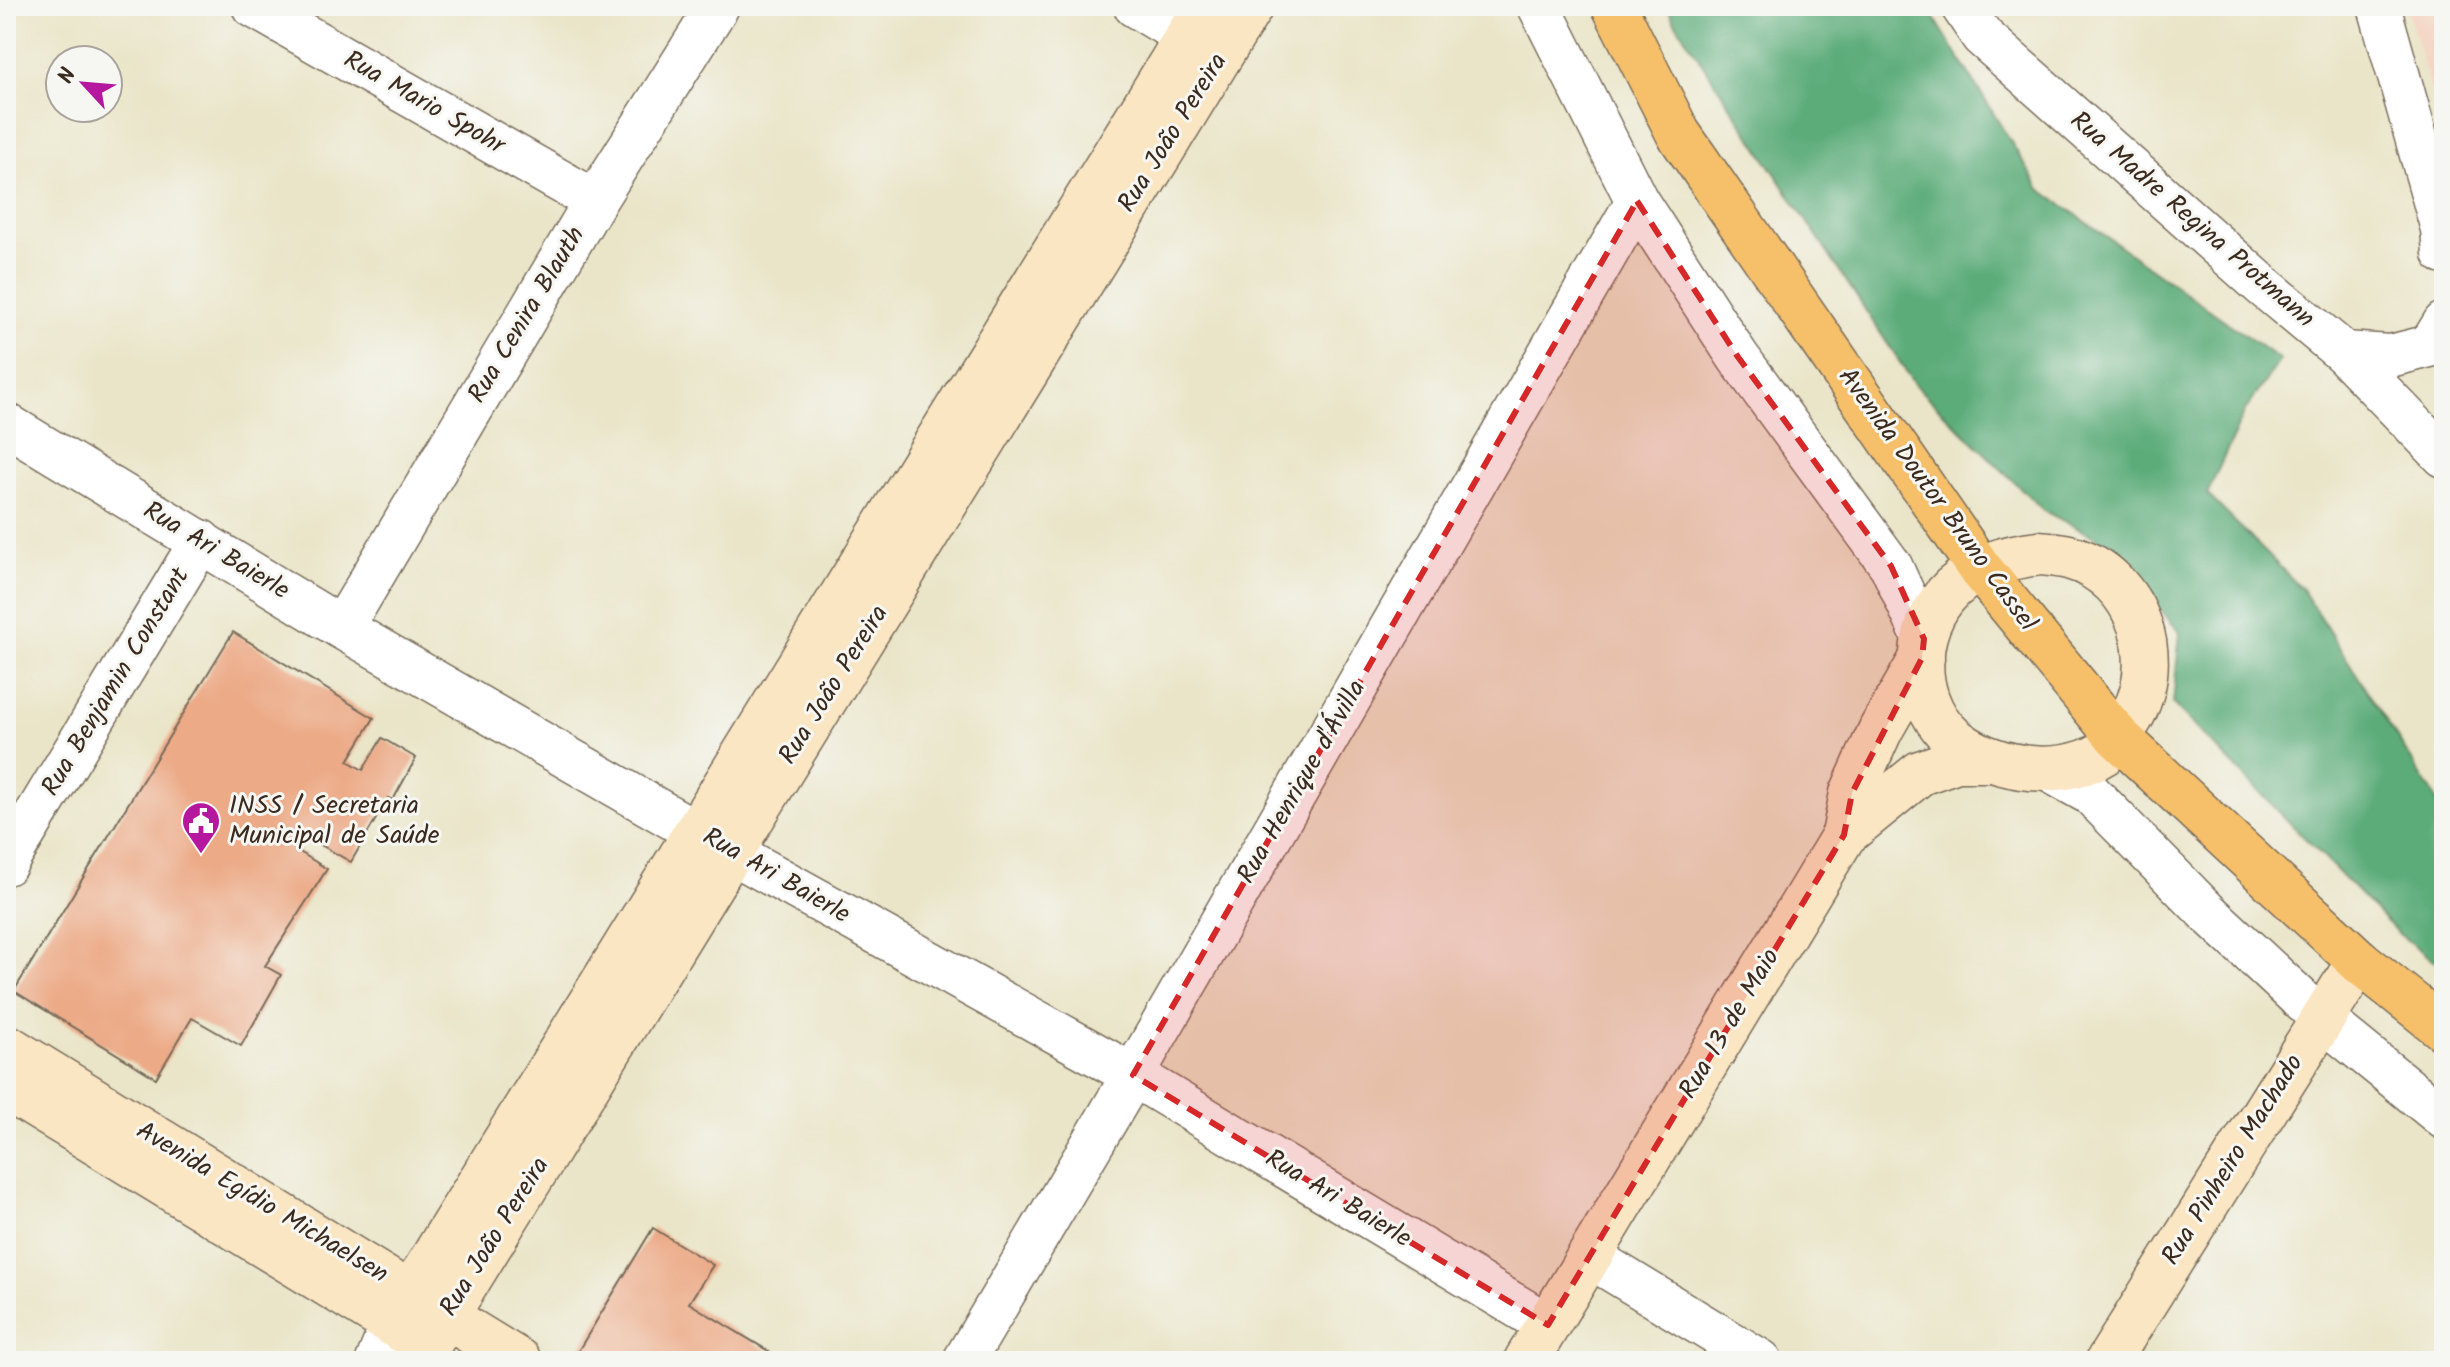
<svg xmlns="http://www.w3.org/2000/svg" width="2450" height="1367" viewBox="0 0 2450 1367" font-family="Kalam,sans-serif">
<rect width="100%" height="100%" fill="#f6f6f2"/>
<filter id="ink" filterUnits="userSpaceOnUse"><feTurbulence type="fractalNoise" baseFrequency=".0125" numOctaves="2"/><feDisplacementMap in="SourceGraphic" scale="16" xChannelSelector="R" yChannelSelector="G"/><feConvolveMatrix kernelMatrix="1 2 1 2 8 2 1 2 1" color-interpolation-filters="sRGB"/></filter>
<filter id="wash" filterUnits="userSpaceOnUse"><feTurbulence type="fractalNoise" baseFrequency=".006" numOctaves="4" result="noise"/><feDisplacementMap in="SourceGraphic" scale="32" xChannelSelector="R" yChannelSelector="G"/><feGaussianBlur stdDeviation="1.8" result="paint"/><feColorMatrix in="noise" values="0 0 0 0 0 0 0 0 0 0 0 0 0 0 0 0 0 1.4 0 .05"/><feComposite in="paint" operator="in"/></filter>
<g filter="url(#wash)">
<rect width="100%" height="100%" fill="#eae5c8"/>
<path fill="#f4d3c0" d="M2406,6H2444V133Z"/>
<path fill="#5cac79" stroke="#4c6b4c" stroke-width="2" d="M1667,6H1927L2040,189L2280,360L2245,411L2207,494L2302,589L2444,811V968L2399,934L2173,704L2180,632L2097,538L2044,511L1915,385L1673,19Z"/>
<g id="blocks">
<g fill="#ecaa87">
<path d="M233,632L374,718L348,761L363,770L382,738L416,758L393,800L388,798L351,862L303,835L295,849L327,869L265,966L281,975L241,1046L192,1018L156,1078L14,991Z"/>
<path d="M653,1228L713,1265L689,1303L785,1361H572Z"/>
</g>
</g>
</g>
<g filter="url(#ink)">
<use href="#blocks" fill-opacity="0" stroke="#786b5a" stroke-width="2"/>
<g fill="none" stroke-linecap="round" stroke-linejoin="round">
<g stroke="#786b5a" stroke-width="45">
<g id="street">
<path d="M253,6L595,201"/>
<path d="M1135,6L1215,54"/>
<path d="M1539,6L1637,201L1738,357L1891,566L1924,639"/>
<path d="M1962,6L1982,36L2262,285L2344,353L2390,356L2430,346L2444,323"/>
<path d="M2379,6L2442,229L2444,253"/>
<path d="M2344,353L2444,456"/>
<path d="M6,424L342,628L731,852L1133,1075L1548,1325"/>
<path d="M342,628L595,201L718,6"/>
<path d="M2046,769L2091,794L2206,911L2321,1018L2444,1118"/>
<path d="M6,864L201,541"/>
<path d="M1590,1257L1761,1361"/>
<path d="M377,1361L392,1324"/>
<path d="M964,1361L1133,1075L1637,201"/>
</g>
</g>
<g stroke="#786b5a" stroke-width="47">
<g id="secondary">
<path d="M2040,553C2049,554 2060,555 2069,557C2141,577 2167,665 2127,724C2120,734 2113,746 2104,753C2081,768 2048,771 2022,767C1996,763 1971,754 1951,736C1907,696 1913,616 1961,581C1984,563 2011,556 2040,553Z"/>
<path d="M1844,835L1852,793L1881,729L1922,658"/>
<path d="M6,1046L519,1361"/>
<path d="M6,1088L417,1339"/>
<path d="M392,1324L1206,6"/>
<path d="M428,1346L1251,6"/>
<path d="M1526,1361L1844,835L1920,773L1957,760H1993"/>
<path d="M2108,1361L2359,961"/>
</g>
</g>
<g stroke="#786b5a" stroke-width="47">
<path id="primary" d="M1614,6L1678,133L1980,569L2118,737L2359,961L2444,1029"/>
</g>
<use href="#street" stroke="#fff" stroke-width="42"/>
<use href="#secondary" stroke="#fbe6c4" stroke-width="44"/>
<use href="#primary" stroke="#f6c06b" stroke-width="44"/>
</g>
</g>
<path fill="#d62828" fill-opacity="0.2" stroke="#d62828" stroke-width="6" stroke-dasharray="16 10" stroke-linejoin="round" d="M1637,201L1738,357L1891,566L1924,639L1922,658L1852,793L1844,835L1548,1325L1133,1075Z"/>
<defs>
<g id="civic-pin" transform="scale(2)"><path d="M0 17L-7.5 6A9.5 9.5 0 1 1 7.5 6Z" fill="#b5179e" stroke="#f6f6f2"/><path d="M-.6-6.5H3V-4.5H.6V-3L4-1V1h2V6H-6V1h2V-1L-.6-3ZM-1.2 2.5V6h2.4V2.5Z" fill="#fff"/></g>
</defs>
<g fill-rule="evenodd">
<use href="#civic-pin" x="201" y="821"/>
</g>
<g text-anchor="middle" dominant-baseline="central" stroke-width="6" stroke-linejoin="round" paint-order="stroke">
<g font-size="26" fill="#3b2a1e" stroke="#f6f6f2">
<text transform="translate(424 103) rotate(30)">Rua Mario Spohr</text>
<text transform="translate(1173 133) rotate(-58)">Rua João Pereira</text>
<text transform="translate(2192 220) rotate(41)">Rua Madre Regina Protmann</text>
<text transform="translate(527 315) rotate(-59)">Rua Cenira Blauth</text>
<text transform="translate(1937 500) rotate(54)">Avenida Doutor Bruno Cassel</text>
<text transform="translate(216 551) rotate(31)">Rua Ari Baierle</text>
<text transform="translate(116 682) rotate(-59)">Rua Benjamin Constant</text>
<text transform="translate(834 685) rotate(-58)">Rua João Pereira</text>
<text transform="translate(1302 782) rotate(-60)">Rua Henrique d'Ávilla</text>
<text transform="translate(776 876) rotate(30)">Rua Ari Baierle</text>
<text transform="translate(1730 1024) rotate(-59)">Rua 13 de Maio</text>
<text transform="translate(2233 1160) rotate(-58)">Rua Pinheiro Machado</text>
<text transform="translate(1338 1199) rotate(31)">Rua Ari Baierle</text>
<text transform="translate(262 1203) rotate(31)">Avenida Egídio Michaelsen</text>
<text transform="translate(495 1237) rotate(-58)">Rua João Pereira</text>
</g>
<g font-size="26" fill="#3b2a1e" stroke="#f6f6f2" text-anchor="start">
<text x="229" y="806">INSS / Secretaria<tspan x="229" dy="30">Municipal de Saúde</tspan></text>
</g>
</g>
<rect width="2450" height="1367" fill="none" stroke="#f6f6f2" stroke-width="32"/>
<g transform="translate(84 84) rotate(296)"><circle r="38" fill="#f6f6f2" stroke="#aba49d" stroke-width="2"/>
<path d="M0-6L14 30L0 20L-14 30Z" fill="#b5179e"/>
<text y="-12" font-size="22" font-weight="bold" text-anchor="middle" fill="#3b2a1e">N</text>
</g>
</svg>
